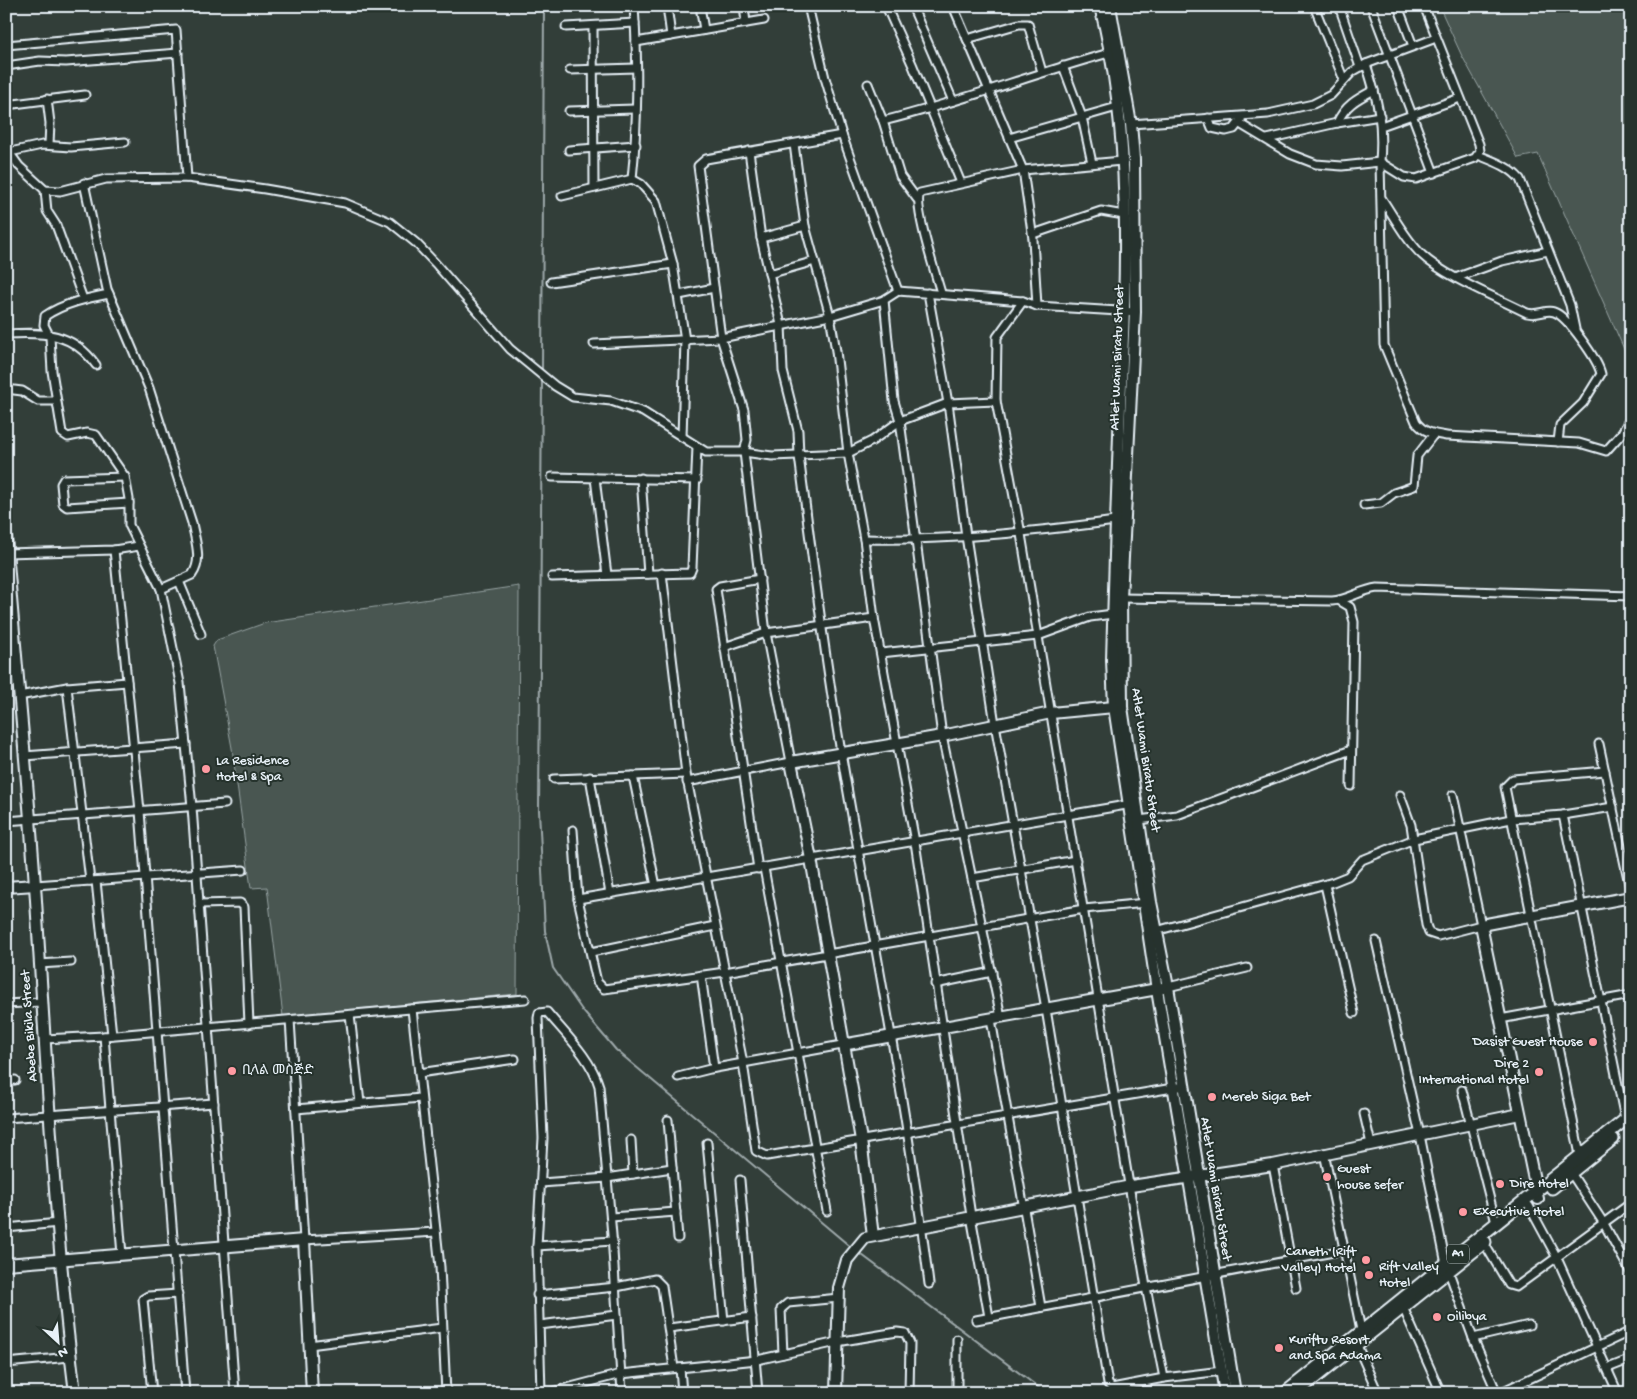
<svg xmlns="http://www.w3.org/2000/svg" width="1637" height="1399" viewBox="0 0 1637 1399" font-family="'Gochi Hand','Noto Sans Ethiopic',sans-serif">
<rect width="100%" height="100%" fill="#323e39"/>
<filter id="ink" filterUnits="userSpaceOnUse"><feTurbulence type="fractalNoise" baseFrequency=".02" numOctaves="2"/><feDisplacementMap in="SourceGraphic" scale="10" xChannelSelector="R" yChannelSelector="G"/><feConvolveMatrix kernelMatrix="1 2 1 2 8 2 1 2 1" color-interpolation-filters="sRGB"/></filter>
<g filter="url(#ink)">
<g fill="#495651" stroke="#98a4a4">
<path d="M1439,6H1631V365L1538,154L1518,158L1461,54Z"/>
<path d="M519,586L517,994L283,1016L267,887L251,888L232,748L213,646L217,640L265,623Z"/>
</g>
<g fill="none" stroke-linecap="round" stroke-linejoin="round">
<g stroke="#9ea9ab" stroke-width="2">
<path d="M542,373L544,6"/>
<path d="M542,378L539,810L545,931L553,968L582,1010L616,1050L852,1248"/>
<path d="M858,1252L1046,1393"/>
</g>
<g stroke="#e8f1f8" stroke-width="11">
<g id="street">
<path d="M667,6L671,36"/>
<path d="M700,6L704,30"/>
<path d="M744,6L746,23"/>
<path d="M808,6L825,78L842,135L898,291"/>
<path d="M886,6L913,66L961,183"/>
<path d="M912,6L953,101"/>
<path d="M953,6L1023,170L1033,239L1037,306"/>
<path d="M1314,6L1344,80"/>
<path d="M1339,6L1360,67"/>
<path d="M1371,6L1434,173"/>
<path d="M1398,6L1413,46"/>
<path d="M593,26L594,188"/>
<path d="M566,27L635,23"/>
<path d="M967,39L1019,24H1028L1042,72"/>
<path d="M636,42L764,20"/>
<path d="M6,45L176,30L187,178"/>
<path d="M1366,64C1378,101 1383,122 1380,162L1384,345L1416,422C1424,433 1434,434 1447,436L1579,443L1606,451L1622,433L1631,416"/>
<path d="M6,66L40,61L66,62L178,53"/>
<path d="M1063,66L1082,117L1092,163"/>
<path d="M570,70L636,68"/>
<path d="M868,84L883,121L900,176L917,199"/>
<path d="M47,99L50,123L49,144"/>
<path d="M6,105L85,95"/>
<path d="M569,111L635,109"/>
<path d="M1208,118L1212,128L1226,131L1234,129L1241,120"/>
<path d="M883,121C960,102 1033,74 1109,53"/>
<path d="M1337,123C1345,105 1357,99 1374,90"/>
<path d="M1131,124L1268,114L1313,104L1331,95L1352,72L1366,64L1436,38"/>
<path d="M1240,124L1290,154L1316,164L1342,166L1380,162L1404,177L1416,179L1475,158L1480,151L1479,144L1424,6"/>
<path d="M1381,126L1460,98"/>
<path d="M1009,138L1117,107"/>
<path d="M1267,139L1337,123L1380,116"/>
<path d="M794,144L805,226L830,316L836,351L848,453L864,539L874,618L915,842L971,1216L989,1317"/>
<path d="M6,148L19,166L45,190L60,191L106,179L187,178L265,189L345,203L390,222L416,243L435,263L510,349L555,386L573,397L611,401L643,412L706,452H744L772,456L848,453L872,441L900,421L948,403L996,401"/>
<path d="M569,150L636,145"/>
<path d="M749,151L761,238L781,325L783,371L798,431L799,456C812,555 824,654 841,752C871,929 907,1106 929,1284"/>
<path d="M10,152L42,145L71,147L125,142"/>
<path d="M1478,155C1493,161 1509,166 1520,179L1570,305L1575,329"/>
<path d="M632,179C638,122 638,63 634,6"/>
<path d="M84,183L107,289L149,388L192,523C195,540 203,560 192,575L161,589"/>
<path d="M45,190L47,211L56,225L83,299"/>
<path d="M562,196L632,179L641,184L656,201L673,264L685,340L682,437"/>
<path d="M1382,199C1394,217 1406,240 1422,255C1445,277 1498,298 1527,313C1539,316 1545,309 1554,312C1567,316 1598,360 1601,374L1583,403L1560,425L1558,442"/>
<path d="M1033,234L1101,211L1124,215"/>
<path d="M761,238L805,226"/>
<path d="M769,274L815,261"/>
<path d="M1458,277L1502,261L1548,251"/>
<path d="M551,282L673,264"/>
<path d="M928,293L948,403L966,536L995,724L1046,1009L1108,1384L1112,1388L1164,1378L1222,1371"/>
<path d="M941,293C936,275 913,206 920,193L1023,170L1122,161"/>
<path d="M109,294C88,298 64,303 45,316L44,325L50,337L52,371L62,433L68,437L87,433L96,435L125,477L129,499V525L161,589L180,683L192,807L235,1393"/>
<path d="M679,295L714,288"/>
<path d="M884,300L894,401L900,421L942,736L1001,1017"/>
<path d="M1023,301L997,337L996,401L1021,534L1146,1287L1164,1378"/>
<path d="M6,334C44,332 72,332 96,365"/>
<path d="M594,344L721,338L830,316L884,300L898,291L1023,301L1037,306L1135,312"/>
<path d="M6,389L22,391L38,401H56"/>
<path d="M125,477L64,479L61,484L63,504L67,507L129,503"/>
<path d="M552,477L697,480"/>
<path d="M595,478L607,575"/>
<path d="M641,478L648,574"/>
<path d="M1364,505L1381,503L1394,493L1414,486L1417,456L1434,434"/>
<path d="M864,539C949,541 1032,532 1115,521"/>
<path d="M114,550L140,811L185,1393"/>
<path d="M6,553L114,550L139,546"/>
<path d="M662,573L686,774L743,1063L756,1151L767,1156L1185,1086"/>
<path d="M552,577L690,573L692,568L697,447"/>
<path d="M179,581L201,634"/>
<path d="M1119,598L1332,601C1348,600 1361,590 1377,588L1631,596"/>
<path d="M1340,601L1350,607L1354,622L1351,786"/>
<path d="M724,647L766,633L874,618"/>
<path d="M881,653L1038,636L1090,617L1113,614"/>
<path d="M67,687L90,881"/>
<path d="M19,696L67,687L127,682"/>
<path d="M1599,744L1631,893"/>
<path d="M24,756L186,744"/>
<path d="M633,776L656,886"/>
<path d="M590,777L610,894"/>
<path d="M554,779L686,774"/>
<path d="M687,782L791,762L766,633L744,452L747,440L744,410L721,338L698,166L706,159L842,135"/>
<path d="M1400,795L1411,825L1426,925L1429,933L1438,936L1481,925L1453,795"/>
<path d="M1563,815L1625,1119"/>
<path d="M1139,820L1177,815L1351,750"/>
<path d="M6,821L225,804"/>
<path d="M573,830L578,899L597,982L604,989L725,972L1084,909L1146,903"/>
<path d="M764,868L827,1211"/>
<path d="M758,869L716,589L720,586L760,579"/>
<path d="M972,878L1076,860"/>
<path d="M96,881L112,1035"/>
<path d="M35,885L243,870"/>
<path d="M1325,885L1354,1013"/>
<path d="M578,899L1132,804"/>
<path d="M199,904L240,903L244,907L249,1024"/>
<path d="M1156,931L1333,882L1348,876L1362,860L1414,839L1511,819L1563,815L1613,807"/>
<path d="M1376,941L1420,1135L1446,1264L1473,1338L1497,1393"/>
<path d="M591,952L715,926"/>
<path d="M39,964L71,962"/>
<path d="M701,975L714,1068"/>
<path d="M935,984L992,972"/>
<path d="M1168,987L1247,968"/>
<path d="M6,1004L41,1002"/>
<path d="M412,1009L440,1267L446,1393"/>
<path d="M350,1015L360,1103"/>
<path d="M991,1019L1041,1307"/>
<path d="M1500,1019L1631,995"/>
<path d="M290,1020L304,1240L436,1232"/>
<path d="M104,1036L122,1255"/>
<path d="M44,1039L104,1036L525,999"/>
<path d="M419,1073L515,1059"/>
<path d="M678,1077L710,1069L842,1045"/>
<path d="M6,1081L15,1080"/>
<path d="M1462,1090L1496,1223"/>
<path d="M296,1109L421,1098"/>
<path d="M1364,1114L1371,1144"/>
<path d="M6,1118L214,1103"/>
<path d="M668,1120L678,1238"/>
<path d="M631,1140L633,1174"/>
<path d="M707,1143L724,1321"/>
<path d="M1324,1153L1361,1330"/>
<path d="M1580,1155L1505,787L1513,779L1605,771"/>
<path d="M1273,1165L1296,1288"/>
<path d="M1571,1173L1603,1222L1631,1273"/>
<path d="M740,1180L758,1393"/>
<path d="M541,1183L607,1178L672,1168"/>
<path d="M1529,1206L1556,1256L1618,1393"/>
<path d="M611,1217L676,1212"/>
<path d="M6,1228L59,1223"/>
<path d="M1484,1243L1509,1285L1516,1287L1631,1203"/>
<path d="M537,1246L613,1241"/>
<path d="M537,1295L616,1287L655,1279L662,1286L674,1368"/>
<path d="M1402,1305L1441,1393"/>
<path d="M976,1320L1344,1250"/>
<path d="M540,1325L617,1315"/>
<path d="M669,1328L752,1317"/>
<path d="M1473,1338L1529,1325"/>
<path d="M957,1339V1393"/>
<path d="M1355,1341L1378,1393"/>
<path d="M309,1345L442,1328"/>
<path d="M783,1354L781,1309L788,1303L839,1298"/>
<path d="M6,1363L70,1357"/>
<path d="M680,1368L682,1393"/>
<path d="M1608,1368L1631,1359"/>
<path d="M152,1393L143,1299L148,1296L178,1294"/>
<path d="M541,1393L537,1246L543,1138L538,1018L539,1013L547,1012C565,1034 591,1058 599,1086L612,1235L622,1393"/>
<path d="M548,1393L621,1374L757,1360L837,1342L897,1332L905,1333L910,1343L909,1393"/>
<path d="M1499,1393L1631,1331"/>
</g>
</g>
<g stroke="#e8f1f8" stroke-width="14">
<g id="secondary">
<path d="M1100,6C1133,136 1126,274 1120,406C1117,491 1114,575 1112,660L1114,707L1157,990L1225,1393"/>
<path d="M1110,6L1131,124L1134,159L1135,312L1121,598L1122,707L1151,902L1168,987L1235,1393"/>
<path d="M6,537C15,653 27,769 35,885C46,1054 54,1225 75,1393"/>
<path d="M6,887L35,885"/>
<path d="M842,1045L1163,988"/>
<path d="M1538,1199L1481,925L1631,897"/>
<path d="M873,1236L861,1140L811,859L791,762L942,736L1051,713L1114,707"/>
<path d="M6,1264L304,1240L312,1393"/>
<path d="M836,1393L839,1288L847,1260L865,1238L1131,1186L1273,1165L1520,1114"/>
</g>
</g>
<g stroke="#e8f1f8" stroke-width="15">
<g id="primary">
<path d="M1552,1188L1613,1139"/>
<path d="M1302,1388L1485,1242"/>
<path d="M1285,1393L1631,1115"/>
</g>
</g>
<use href="#street" stroke="#26332d" stroke-width="7"/>
<use href="#secondary" stroke="#26332d" stroke-width="10"/>
<use href="#primary" stroke="#26332d" stroke-width="11"/>
</g>
</g>
<g fill="#ff9aa2" stroke="#26332d" stroke-width="2">
<circle cx="206" cy="769" r="5"/>
<circle cx="1593" cy="1042" r="5"/>
<circle cx="232" cy="1071" r="5"/>
<circle cx="1539" cy="1072" r="5"/>
<circle cx="1212" cy="1097" r="5"/>
<circle cx="1327" cy="1177" r="5"/>
<circle cx="1500" cy="1184" r="5"/>
<circle cx="1463" cy="1212" r="5"/>
<circle cx="1366" cy="1260" r="5"/>
<circle cx="1369" cy="1275" r="5"/>
<circle cx="1437" cy="1317" r="5"/>
<circle cx="1279" cy="1348" r="5"/>
</g>
<g text-anchor="middle" dominant-baseline="central" stroke-width="4" stroke-linejoin="round" paint-order="stroke">
<rect fill="#26332d" stroke="#aeb8bb" stroke-width="1" x="1447" y="1244.5" width="22" height="19" rx="4"/>
<g font-size="12" font-weight="bold" fill="#e8f1f8">
<text x="1458" y="1254">A1</text>
</g>
<g font-size="14" fill="#e8f1f8" stroke="#26332d">
<text transform="translate(1118 358) rotate(-88)">Atlet Wami Biratu Street</text>
<text transform="translate(1145 760) rotate(82)">Atlet Wami Biratu Street</text>
<text transform="translate(30 1026) rotate(-94)">Abebe Bikila Street</text>
<text transform="translate(1215 1189) rotate(81)">Atlet Wami Biratu Street</text>
</g>
<g font-size="14" fill="#e8f1f8" stroke="#26332d" text-anchor="start">
<text x="216" y="761">La Residence<tspan x="216" dy="16">Hotel &amp; Spa</tspan></text>
<text x="1583" y="1042" text-anchor="end">Dasist Guest House</text>
<text x="1529" y="1064" text-anchor="end">Dire 2<tspan x="1529" dy="16">International Hotel</tspan></text>
<text x="242" y="1071">ቢላል መስጅድ</text>
<text x="1222" y="1097">Mereb Siga Bet</text>
<text x="1337" y="1169">Guest<tspan x="1337" dy="16">house sefer</tspan></text>
<text x="1510" y="1184">Dire Hotel</text>
<text x="1473" y="1212">Executive Hotel</text>
<text x="1356" y="1252" text-anchor="end">Caneth (Rift<tspan x="1356" dy="16">Valley) Hotel</tspan></text>
<text x="1379" y="1267">Rift Valley<tspan x="1379" dy="16">Hotel</tspan></text>
<text x="1447" y="1317">Oilibya</text>
<text x="1289" y="1340">Kuriftu Resort<tspan x="1289" dy="16">and Spa Adama</tspan></text>
</g>
</g>
<rect width="1637" height="1399" fill="none" stroke="#26332d" stroke-width="25"/>
<rect x="12" y="12" width="1612" height="1374" fill="none" stroke="#e8f1f8" stroke-width="2" filter="url(#ink)"/>
<g transform="translate(58 1342) rotate(154)" stroke="#26332d" stroke-width="4" paint-order="stroke">
<path d="M0-4L9 19L0 12L-9 19Z" fill="#e8f1f8"/>
<text y="-8" font-size="14" font-weight="bold" text-anchor="middle" fill="#e8f1f8">N</text>
</g>
</svg>
